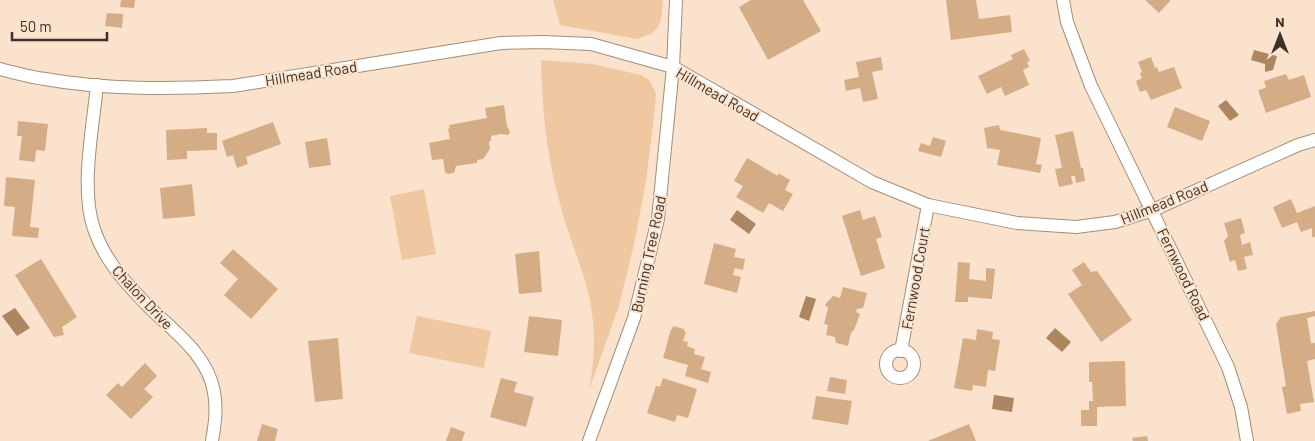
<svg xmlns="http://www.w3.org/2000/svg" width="1315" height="441" viewBox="0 0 1315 441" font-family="Barlow,sans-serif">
<rect width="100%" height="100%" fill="#fae2cc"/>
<g fill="#efc7a0">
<path d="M553,0H663L661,20L657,28L651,34L637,39L560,25Z"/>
<path d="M541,60L592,64L641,75L649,80L656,93L654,117L646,181L634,244L619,306L589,390C596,355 596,319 586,284C577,254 565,226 558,196C546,152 542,106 541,60Z"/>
<path d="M424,189L436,254L402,260L390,196Z"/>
<path d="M417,316L491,331L484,368L409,353Z"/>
</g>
<g fill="#ac8661">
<path d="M1254,50L1277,56L1273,70L1265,72V64L1251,60Z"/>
<path d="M1226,100L1239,115L1230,121L1218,106Z"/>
<path d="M737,210L756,224L749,234L730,220Z"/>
<path d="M806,296L816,299L809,321L799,317Z"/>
<path d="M15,308L30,328L17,336L2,316Z"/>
<path d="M1055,328L1071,342L1062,352L1046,338Z"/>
<path d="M994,395L1014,398L1012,412L992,409Z"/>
</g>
<g fill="#d4ac86">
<path d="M121,0H135L134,8L120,7Z"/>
<path d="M751,0H803L821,31L768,60L739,7Z"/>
<path d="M946,0H976L979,19L1010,15L1012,32L951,40Z"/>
<path d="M1145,0H1171L1159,13Z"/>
<path d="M107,13L123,14L122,28L105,26Z"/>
<path d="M1024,49L1030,61L1027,62L1029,67L1023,70L1029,85L1005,96L1001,87L987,94L978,76L1013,59L1011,55Z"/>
<path d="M881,57L883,70L872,72L878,99L863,102L860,88L846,91L844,80L859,77L856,62Z"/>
<path d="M1151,57L1155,68L1157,67L1159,72L1174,67L1182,88L1151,100L1146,90L1140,92L1136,81L1142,78L1140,73L1142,72L1138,62Z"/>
<path d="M1286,74L1289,80L1304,75L1311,97L1266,113L1258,90L1266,88L1264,81Z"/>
<path d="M504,105L507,126L510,132L508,135L501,134L491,136V141H489L490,149L483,159L477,160V163L456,166L454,173L448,174L445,172L443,159L432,160L429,143L450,139L448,129L450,128L449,125L487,118L485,108Z"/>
<path d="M1175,107L1210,121L1202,141L1167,127Z"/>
<path d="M18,121L48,124L45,151L36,150L35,162L19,160L22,136H17Z"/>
<path d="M273,122L281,144L246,157L248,164L237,168L233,155L227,157L222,141Z"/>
<path d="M999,125L1000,130L1041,138L1036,164L1042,165L1040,173L997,165L1000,150L987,148L984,128Z"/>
<path d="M207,128V133H217V150L187,151V159L167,160L166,130Z"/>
<path d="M1073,131L1081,168H1083L1085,181L1076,183L1075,176H1071L1073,184L1059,187L1055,169L1062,168L1055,135Z"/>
<path d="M933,137L946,141L941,157L918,151L921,143L930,146Z"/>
<path d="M327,138L331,165L309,168L305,142Z"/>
<path d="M747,158L778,176V173L790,180L785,190L793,194L783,211L769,203L763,213L736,197L743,186L734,181Z"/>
<path d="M6,177L35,180L30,227L39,228L38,238L12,236L15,207L4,206Z"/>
<path d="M192,184L195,216L163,219L160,188Z"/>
<path d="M1291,199L1297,213L1315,206V237H1312V228L1301,232L1297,222L1282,228L1273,207Z"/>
<path d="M860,210L863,220L875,216L882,237L876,239L885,268L861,276L842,216Z"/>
<path d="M1241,218L1245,233L1240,235L1242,245L1250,242L1253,255L1244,257L1247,269L1238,271L1235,260L1230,262L1224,241L1228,236L1224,223Z"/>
<path d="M714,243L736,249L734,257L745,259L743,270L735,268L733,275L741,277L737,293L704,284Z"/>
<path d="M233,249L278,289L251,319L224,295L238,279L220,263Z"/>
<path d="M539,251L542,292L519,294L515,254Z"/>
<path d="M41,259L77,317L62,327L64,335L54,337L15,275Z"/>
<path d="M958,262L970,263L969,279L986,281V268L995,269L992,299L968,297V302H955Z"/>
<path d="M1084,262L1091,272L1097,271L1132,320L1101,342L1068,294L1082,285L1072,270Z"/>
<path d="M843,287L867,293L863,308L857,309L856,312L860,314L854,330L851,333L848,346L836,343L835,337L826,335L828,325L824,324L828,308L825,305L828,301L833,296L840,298Z"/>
<path d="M1315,311V316L1307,318L1311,343H1315V359L1307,361L1314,402L1300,404L1301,411L1287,414L1282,387L1286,386L1276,324L1281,317Z"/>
<path d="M529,316L562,320L558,356L524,352Z"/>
<path d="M673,326L684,329V331L686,332L683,341L688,342L687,346L695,349L694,354L705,357L701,369L711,372L708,383L685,376L688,365L663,358L671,329L672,330Z"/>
<path d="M977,329L993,332L992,339L1000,340L995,371L988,370L986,387L973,385L972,391L954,388L963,338L976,340Z"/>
<path d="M338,338L343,399L315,402L308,341Z"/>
<path d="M1125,361L1126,406L1097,407V426H1081V410H1089V401H1093L1092,382H1089V362Z"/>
<path d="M145,363L157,376L144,389L153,397L131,419L106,395L118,383L122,387Z"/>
<path d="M830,377L847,380L845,394L827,391Z"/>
<path d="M501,378L517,382L514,392L534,397L526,427L490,417Z"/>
<path d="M663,378L697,389L688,418L677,415L675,422L647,413L656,386L660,387Z"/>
<path d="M816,396L852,401L848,425L812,419Z"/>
<path d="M262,424L278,429L275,441H257Z"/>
<path d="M969,424L976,441H928Z"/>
<path d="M451,427L465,432L462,441H446Z"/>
<path d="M1147,436L1148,441H1133L1132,438Z"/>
</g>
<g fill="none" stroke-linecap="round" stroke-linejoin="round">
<g stroke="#a38e79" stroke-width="14">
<g id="minor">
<path d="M1063,0L1067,22L1091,86L1228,367L1241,407L1247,441"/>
<path d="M0,69C15,73 30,77 45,79C106,90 171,89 233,86L501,43L543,42L591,44L673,67L872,182L928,205L1017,223L1076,227L1115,222L1153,210L1298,145L1315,140"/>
<path d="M97,85C93,127 80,189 94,229C104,260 128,286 151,309C176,333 208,356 214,392C217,409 215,424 212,441"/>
<circle cx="900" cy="364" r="14"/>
<path d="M901,351L928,205"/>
<path d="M589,441L634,318L658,219L673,67L676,0"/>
</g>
</g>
<use href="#minor" stroke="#fff" stroke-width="12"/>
</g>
<g text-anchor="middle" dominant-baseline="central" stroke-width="4" stroke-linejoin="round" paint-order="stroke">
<g font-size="15" fill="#3b322a" stroke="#fae2cc">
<text transform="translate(311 73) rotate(-9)">Hillmead Road</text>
<text transform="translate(718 94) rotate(30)">Hillmead Road</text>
<text transform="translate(1164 202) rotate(-22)">Hillmead Road</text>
<text transform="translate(648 254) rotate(-78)">Burning Tree Road</text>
<text transform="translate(1184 274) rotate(64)">Fernwood Road</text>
<text transform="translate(915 278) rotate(-80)">Fernwood Court</text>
<text transform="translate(143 297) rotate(47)">Chalon Drive</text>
</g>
</g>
<g transform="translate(1280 35)" stroke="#fae2cc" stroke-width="4" paint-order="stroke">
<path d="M0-4L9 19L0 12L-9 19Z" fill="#3b322a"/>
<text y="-8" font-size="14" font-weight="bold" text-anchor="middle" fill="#3b322a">N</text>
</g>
<path d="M12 32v8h95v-8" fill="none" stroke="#3b322a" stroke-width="2.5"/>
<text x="20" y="32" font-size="15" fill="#3b322a" stroke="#fae2cc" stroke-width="4" paint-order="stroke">50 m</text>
</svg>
